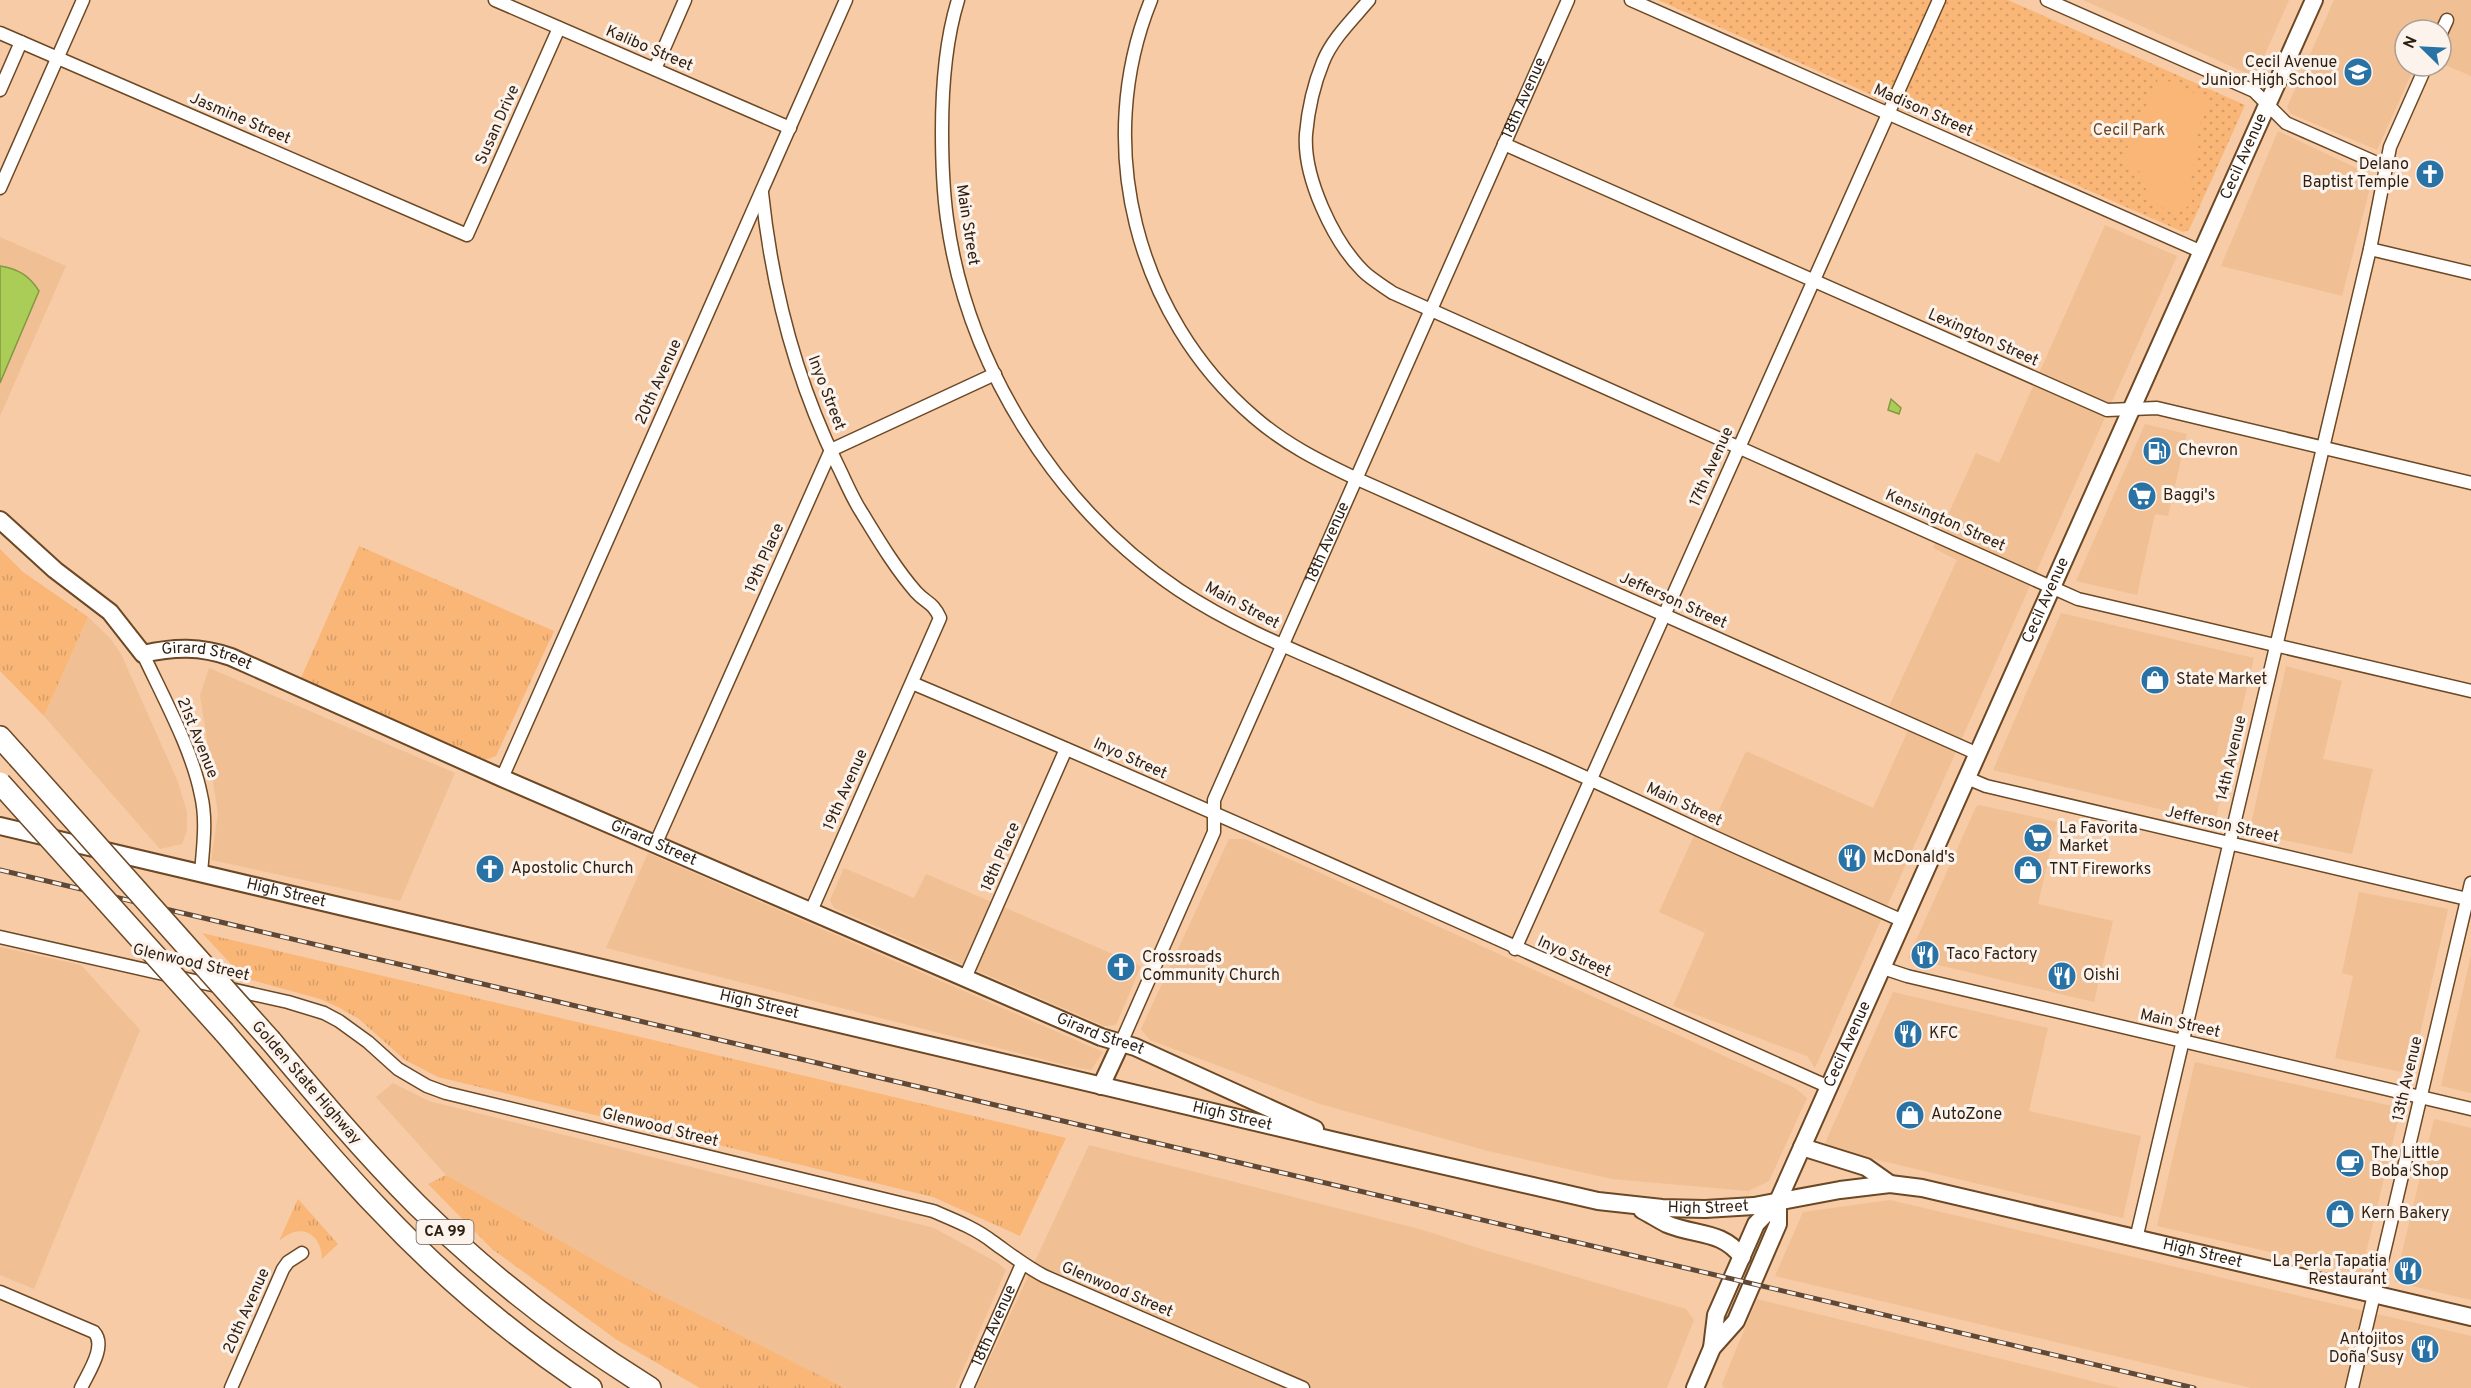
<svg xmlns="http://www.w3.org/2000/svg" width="2471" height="1388" viewBox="0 0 2471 1388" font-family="Overpass,sans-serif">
<defs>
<pattern id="grass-tufts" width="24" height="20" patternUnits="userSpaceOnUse" patternTransform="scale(1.5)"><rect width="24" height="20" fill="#f9b677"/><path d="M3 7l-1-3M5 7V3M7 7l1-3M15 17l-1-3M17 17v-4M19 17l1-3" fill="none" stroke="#d69c66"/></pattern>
<pattern id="park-dots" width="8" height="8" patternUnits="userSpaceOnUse" patternTransform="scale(1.5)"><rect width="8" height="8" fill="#f9b677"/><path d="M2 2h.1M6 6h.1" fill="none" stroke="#d69c66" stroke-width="1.8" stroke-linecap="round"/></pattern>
</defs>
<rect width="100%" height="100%" fill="#f6cba5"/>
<g fill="#f0c094">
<path d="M2083,0H2289L2255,77Z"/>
<path d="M2334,0H2471V76L2441,63V30H2405V66H2415L2377,150L2291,114L2287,107Z"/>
<path d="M2278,131L2373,176L2342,296L2221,266Z"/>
<path d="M2105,225L2177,256L1815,1068L1807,1056L1673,1006L1705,933L1659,912L1697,829L1708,834L1746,751L1873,808L1910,726L1885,715L1957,560L1933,548L1976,453L1999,463Z"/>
<path d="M0,237L66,266L0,416Z"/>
<path d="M2145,424L2187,434L2168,516L2155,514L2137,595L2076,581Z"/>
<path d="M2061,613L2254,658L2215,822L1993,770Z"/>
<path d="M88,617L110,638L121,654L178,782L187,812V830L182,844L160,849L44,716Z"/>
<path d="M2286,666L2342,681L2323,759L2373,769L2352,854L2249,833Z"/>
<path d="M209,668L455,773L400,901L211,860L218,814L200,695Z"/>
<path d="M1979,805L2057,822L2038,904L2113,921L2094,1002L1908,958L1976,807Z"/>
<path d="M1229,839H1245L1795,1088L1807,1098L1769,1181L1748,1191L1612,1179L1488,1151L1320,1104L1150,1040L1141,1029Z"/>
<path d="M648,853L1103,1052L1091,1070L1069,1066L606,948Z"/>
<path d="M844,868L914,898L926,874L1141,966L1116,1025L1104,1026L834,908L830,900Z"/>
<path d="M2359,892L2448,909L2411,1074L2335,1058L2353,976L2342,973Z"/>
<path d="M0,947L81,965L140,1030L34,1289L0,1275Z"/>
<path d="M2471,955V1093L2441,1086Z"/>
<path d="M1893,992L2048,1028L2029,1111L2141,1136L2123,1218L1827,1148L1825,1143Z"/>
<path d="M2195,1062L2401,1108L2361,1273L2157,1226Z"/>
<path d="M393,1083L429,1101L934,1228L998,1263L1006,1270L955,1388H845L619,1275L446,1175L376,1097Z"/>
<path d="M2434,1119L2471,1128V1300L2395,1282Z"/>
<path d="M1089,1145L1423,1230L1481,1249L1686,1309L1694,1320L1667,1388H976Z"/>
<path d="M1890,1200L2471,1336V1388H2251L1775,1276L1803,1212Z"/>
<path d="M1757,1299L2120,1388H1724L1722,1384Z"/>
</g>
<g fill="url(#grass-tufts)">
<path d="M359,546L554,631L496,756L485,760L301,678Z"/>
<path d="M0,549L23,572L88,617L44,716L0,671Z"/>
<path d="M202,933L1066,1138L1020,1236L933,1197L438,1077L405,1060L359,1019L338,1007L320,999L244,978Z"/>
<path d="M446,1175L620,1275L845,1388H700L617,1340L492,1249L428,1184Z"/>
<path d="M298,1199L338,1244L322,1259C321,1232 300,1222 279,1241Z"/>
</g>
<path fill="url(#park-dots)" d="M1658,0H2008L2245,105L2189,230L2183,232L1915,114L1908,113L1873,98L1870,94Z"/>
<path fill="#f9b677" d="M2159,77L2212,101L2197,129L2195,142L2201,151C2199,159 2190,169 2191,178C2191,186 2195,192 2192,201C2186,216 2157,210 2150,199C2145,191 2144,180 2140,172L2121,162Z"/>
<g fill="#aacd57" stroke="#859842" stroke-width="1.5">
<path d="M0,266C18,269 29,275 39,291L0,383Z"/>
<path d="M1891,399L1901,408L1899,414L1888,410Z"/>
</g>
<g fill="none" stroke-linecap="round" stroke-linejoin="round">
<g stroke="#6c4825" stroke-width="15">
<g id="minor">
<path d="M495,0L790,128"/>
<path d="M958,0C945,42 942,88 942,131C942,161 943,190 947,219C967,366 1057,508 1179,590C1230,624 1288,648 1344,672C1412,702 1479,731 1547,760C1599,783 1650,807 1701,831C1768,862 1836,891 1903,921"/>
<path d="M1151,0C1092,145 1136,316 1254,417C1285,444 1319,461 1355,478L1978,754"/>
<path d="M1369,0C1353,19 1332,39 1323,62C1314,84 1308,111 1306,134C1303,177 1333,241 1363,271C1371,279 1383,286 1393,293L2078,599L2471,691"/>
<path d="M1631,0L2202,252"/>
<path d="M2047,0L2254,91L2286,123L2386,167"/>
<path d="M0,33L467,235L559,28"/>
<path d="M2441,33L2447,20"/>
<path d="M655,69L685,0"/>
<path d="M0,90L21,42"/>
<path d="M1504,144L2107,410L2157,408L2471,483"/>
<path d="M0,188L83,0"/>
<path d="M762,193C772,288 795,378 837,464C845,480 852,498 862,513C878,539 895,568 916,592C926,603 933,602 940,618L811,911"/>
<path d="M2370,249L2471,273"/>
<path d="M143,654C163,697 192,749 201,795C207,820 203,848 201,873"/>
<path d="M912,683C1220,813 1524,951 1829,1087"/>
<path d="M502,778L846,0"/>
<path d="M1967,778L1986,786L2471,900"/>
<path d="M655,845L831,450L995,374"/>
<path d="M0,937L288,1002L324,1013L339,1021L368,1042L398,1069L427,1086L446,1093L933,1211C954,1220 975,1228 993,1242C1010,1254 1025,1266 1044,1276L1303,1388"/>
<path d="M1515,949L1939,0"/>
<path d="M1883,968L1907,976L2471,1109"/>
<path d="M965,978L1066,749"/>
<path id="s1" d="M1121,1043L1214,832V800L1568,0"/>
<path d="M2136,1239L2370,249L2390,147L2426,66"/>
<path d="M0,1292L94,1332C107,1346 88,1373 81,1388"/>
<path d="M231,1388L283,1269L288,1262L302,1253"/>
<path id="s2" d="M967,1388L1022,1264"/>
<path d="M2352,1388L2471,883"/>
</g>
</g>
<g stroke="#6c4825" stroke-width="20">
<g id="secondary">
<path id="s3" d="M0,520L55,570L110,612L143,654C174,647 200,646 231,657L502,778L965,978L1101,1037L1135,1047L1315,1129"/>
<path id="s4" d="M0,826L1340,1142L1598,1201L1662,1208L1705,1209L1754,1206L1840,1190L1890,1184L1922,1188L2471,1317"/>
<path d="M1101,1086L1121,1043"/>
<path d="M1802,1147L1866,1167L1890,1184"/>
<path d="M1642,1210C1650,1214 1659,1220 1667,1224C1695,1236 1722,1230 1742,1257"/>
<path id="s5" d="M1712,1348L1716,1315L1756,1224L1778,1201L2314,0"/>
<path d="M1695,1388L1712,1348L1736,1321L1778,1224V1201"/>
</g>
</g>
<g stroke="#6c4825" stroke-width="24">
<g id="motorway">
<path d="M0,737L18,757"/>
<path d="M224,1032C275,1091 324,1152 378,1208C441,1275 514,1337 591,1388"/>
<path d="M271,1041C318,1097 365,1153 417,1205C488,1275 565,1335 650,1388"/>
</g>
</g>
<use href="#minor" stroke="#fff" stroke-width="12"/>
<use href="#secondary" stroke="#fff" stroke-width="16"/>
<use href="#motorway" stroke="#fff" stroke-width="21"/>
<g stroke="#5f4835" stroke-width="5">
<path id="rail" d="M0,870L2194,1388"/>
</g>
<use href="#rail" stroke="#fcf3ec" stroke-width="3" stroke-dasharray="9" stroke-linecap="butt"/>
<g stroke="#6c4825" stroke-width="24" stroke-linecap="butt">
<g id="motorway-bridge">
<path d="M18,757L271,1041"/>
<path d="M0,783L224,1032"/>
</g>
</g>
<use href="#motorway-bridge" stroke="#fff" stroke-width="21"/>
</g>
<defs>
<g id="school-disc" transform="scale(1.5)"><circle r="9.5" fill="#2972a5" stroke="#fcf3ec"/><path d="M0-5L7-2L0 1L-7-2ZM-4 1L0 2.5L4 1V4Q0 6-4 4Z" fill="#fff"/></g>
<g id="church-disc" transform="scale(1.5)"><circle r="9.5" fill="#2972a5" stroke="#fcf3ec"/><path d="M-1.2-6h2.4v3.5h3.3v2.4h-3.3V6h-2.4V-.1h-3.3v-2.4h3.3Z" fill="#fff"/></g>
<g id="fuel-disc" transform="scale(1.5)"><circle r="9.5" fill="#2972a5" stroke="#fcf3ec"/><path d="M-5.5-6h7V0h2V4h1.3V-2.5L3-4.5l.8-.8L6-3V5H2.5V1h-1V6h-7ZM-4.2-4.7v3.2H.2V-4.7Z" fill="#fff"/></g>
<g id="supermarket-disc" transform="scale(1.5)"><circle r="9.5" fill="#2972a5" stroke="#fcf3ec"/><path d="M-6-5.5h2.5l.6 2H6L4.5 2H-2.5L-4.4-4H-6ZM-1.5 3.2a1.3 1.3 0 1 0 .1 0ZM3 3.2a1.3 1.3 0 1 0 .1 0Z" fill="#fff"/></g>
<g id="shop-disc" transform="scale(1.5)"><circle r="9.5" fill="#2972a5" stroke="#fcf3ec"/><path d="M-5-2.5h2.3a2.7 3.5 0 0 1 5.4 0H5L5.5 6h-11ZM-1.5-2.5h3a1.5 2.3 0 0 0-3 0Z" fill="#fff"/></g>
<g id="restaurant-disc" transform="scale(1.5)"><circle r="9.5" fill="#2972a5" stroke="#fcf3ec"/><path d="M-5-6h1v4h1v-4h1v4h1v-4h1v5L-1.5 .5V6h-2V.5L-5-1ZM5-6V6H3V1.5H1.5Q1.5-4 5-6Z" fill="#fff"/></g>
<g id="cafe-disc" transform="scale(1.5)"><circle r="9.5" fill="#2972a5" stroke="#fcf3ec"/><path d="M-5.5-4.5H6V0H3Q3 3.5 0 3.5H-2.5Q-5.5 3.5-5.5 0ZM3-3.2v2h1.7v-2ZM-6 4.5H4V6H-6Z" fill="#fff"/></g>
</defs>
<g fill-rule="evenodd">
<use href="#school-disc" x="2358" y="72"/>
<use href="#church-disc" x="2430" y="174"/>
<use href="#fuel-disc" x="2157" y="451"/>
<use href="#supermarket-disc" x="2142" y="496"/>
<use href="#shop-disc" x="2155" y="680"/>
<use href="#supermarket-disc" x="2038" y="838"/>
<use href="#restaurant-disc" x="1852" y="858"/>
<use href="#church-disc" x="490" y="869"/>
<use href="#shop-disc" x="2028" y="870"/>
<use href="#restaurant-disc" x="1925" y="955"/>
<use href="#church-disc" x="1121" y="967"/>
<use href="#restaurant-disc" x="2062" y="976"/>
<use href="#restaurant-disc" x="1908" y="1034"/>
<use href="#shop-disc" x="1910" y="1115"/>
<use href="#cafe-disc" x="2350" y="1163"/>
<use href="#shop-disc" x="2340" y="1214"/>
<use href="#restaurant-disc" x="2408" y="1271"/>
<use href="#restaurant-disc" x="2425" y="1349"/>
</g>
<g text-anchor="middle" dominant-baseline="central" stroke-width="6" stroke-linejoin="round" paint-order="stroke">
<rect fill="#fcf3ec" stroke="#6c5e52" stroke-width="1.5" x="416.5" y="1220" width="57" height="24" rx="4.5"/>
<g font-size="15" font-weight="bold" fill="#2e1e10">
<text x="445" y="1232">CA 99</text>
</g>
<g font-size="16" fill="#2e1e10" stroke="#fcf3ec">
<text transform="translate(649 49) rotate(23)">Kalibo Street</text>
<text stroke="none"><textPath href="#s1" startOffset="1030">18th Avenue</textPath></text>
<text transform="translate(1923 111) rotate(24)">Madison Street</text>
<text transform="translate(240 119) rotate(23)">Jasmine Street</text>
<text transform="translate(498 125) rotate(-66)">Susan Drive</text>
<text stroke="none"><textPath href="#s5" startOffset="1308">Cecil Avenue</textPath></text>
<text transform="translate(967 225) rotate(81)">Main Street</text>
<text transform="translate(1983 338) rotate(24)">Lexington Street</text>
<text transform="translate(659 382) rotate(-66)">20th Avenue</text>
<text transform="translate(826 393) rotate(69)">Inyo Street</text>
<text transform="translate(1712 467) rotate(-66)">17th Avenue</text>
<text transform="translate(1945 521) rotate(24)">Kensington Street</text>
<text stroke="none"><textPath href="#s1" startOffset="544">18th Avenue</textPath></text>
<text transform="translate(765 558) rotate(-66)">19th Place</text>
<text transform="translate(1673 601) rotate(24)">Jefferson Street</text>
<text stroke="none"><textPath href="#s5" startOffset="822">Cecil Avenue</textPath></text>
<text transform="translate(1242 606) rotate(28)">Main Street</text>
<text stroke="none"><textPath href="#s3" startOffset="262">Girard Street</textPath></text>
<text transform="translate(197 738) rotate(68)">21st Avenue</text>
<text transform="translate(2232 758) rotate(-77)">14th Avenue</text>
<text transform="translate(1130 759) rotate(24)">Inyo Street</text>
<text transform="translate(846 790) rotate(-66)">19th Avenue</text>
<text transform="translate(1684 805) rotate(25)">Main Street</text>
<text transform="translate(2222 825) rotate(13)">Jefferson Street</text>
<text stroke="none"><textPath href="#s3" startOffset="748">Girard Street</textPath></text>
<text transform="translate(1001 857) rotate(-66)">18th Place</text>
<text stroke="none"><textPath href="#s4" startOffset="294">High Street</textPath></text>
<text transform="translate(1574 957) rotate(24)">Inyo Street</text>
<text transform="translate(191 963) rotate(13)">Glenwood Street</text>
<text stroke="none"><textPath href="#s4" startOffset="780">High Street</textPath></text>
<text transform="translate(2180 1024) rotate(13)">Main Street</text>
<text stroke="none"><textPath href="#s3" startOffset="1234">Girard Street</textPath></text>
<text stroke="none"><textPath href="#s5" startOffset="336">Cecil Avenue</textPath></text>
<text transform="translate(2408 1079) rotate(-77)">13th Avenue</text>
<text transform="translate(306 1083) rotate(49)">Golden State Highway</text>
<text stroke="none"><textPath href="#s4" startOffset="1266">High Street</textPath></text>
<text transform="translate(660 1128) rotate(14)">Glenwood Street</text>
<text stroke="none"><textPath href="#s4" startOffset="1752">High Street</textPath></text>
<text stroke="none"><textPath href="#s4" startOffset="2256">High Street</textPath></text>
<text transform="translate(1117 1290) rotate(23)">Glenwood Street</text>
<text transform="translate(247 1311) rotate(-66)">20th Avenue</text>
<text stroke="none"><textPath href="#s2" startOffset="68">18th Avenue</textPath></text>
</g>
<g font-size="16" fill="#2e1e10" stroke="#fcf3ec" text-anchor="start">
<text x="2337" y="63" text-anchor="end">Cecil Avenue<tspan x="2337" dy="18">Junior High School</tspan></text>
<text x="2409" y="165" text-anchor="end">Delano<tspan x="2409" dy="18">Baptist Temple</tspan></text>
<text x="2178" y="451">Chevron</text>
<text x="2163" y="496">Baggi's</text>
<text x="2176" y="680">State Market</text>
<text x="2059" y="829">La Favorita<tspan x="2059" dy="18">Market</tspan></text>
<text x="1873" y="858">McDonald's</text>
<text x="511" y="869">Apostolic Church</text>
<text x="2049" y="870">TNT Fireworks</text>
<text x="1946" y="955">Taco Factory</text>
<text x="1142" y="958">Crossroads<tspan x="1142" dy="18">Community Church</tspan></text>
<text x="2083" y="976">Oishi</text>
<text x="1929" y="1034">KFC</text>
<text x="1931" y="1115">AutoZone</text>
<text x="2371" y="1154">The Little<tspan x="2371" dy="18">Boba Shop</tspan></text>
<text x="2361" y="1214">Kern Bakery</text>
<text x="2387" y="1262" text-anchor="end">La Perla Tapatia<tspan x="2387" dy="18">Restaurant</tspan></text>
<text x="2404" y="1340" text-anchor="end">Antojitos<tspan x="2404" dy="18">Doña Susy</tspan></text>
</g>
<g font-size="16" fill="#6b4622" stroke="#fcf3ec">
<text x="2129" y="131">Cecil Park</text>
</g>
</g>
<g transform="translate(2423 48) rotate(294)"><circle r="28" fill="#fcf3ec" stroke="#aa9e94" stroke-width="1.5"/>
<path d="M0-4.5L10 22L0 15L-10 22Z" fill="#2972a5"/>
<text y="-9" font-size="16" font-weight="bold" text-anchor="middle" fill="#2e1e10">N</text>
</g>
</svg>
